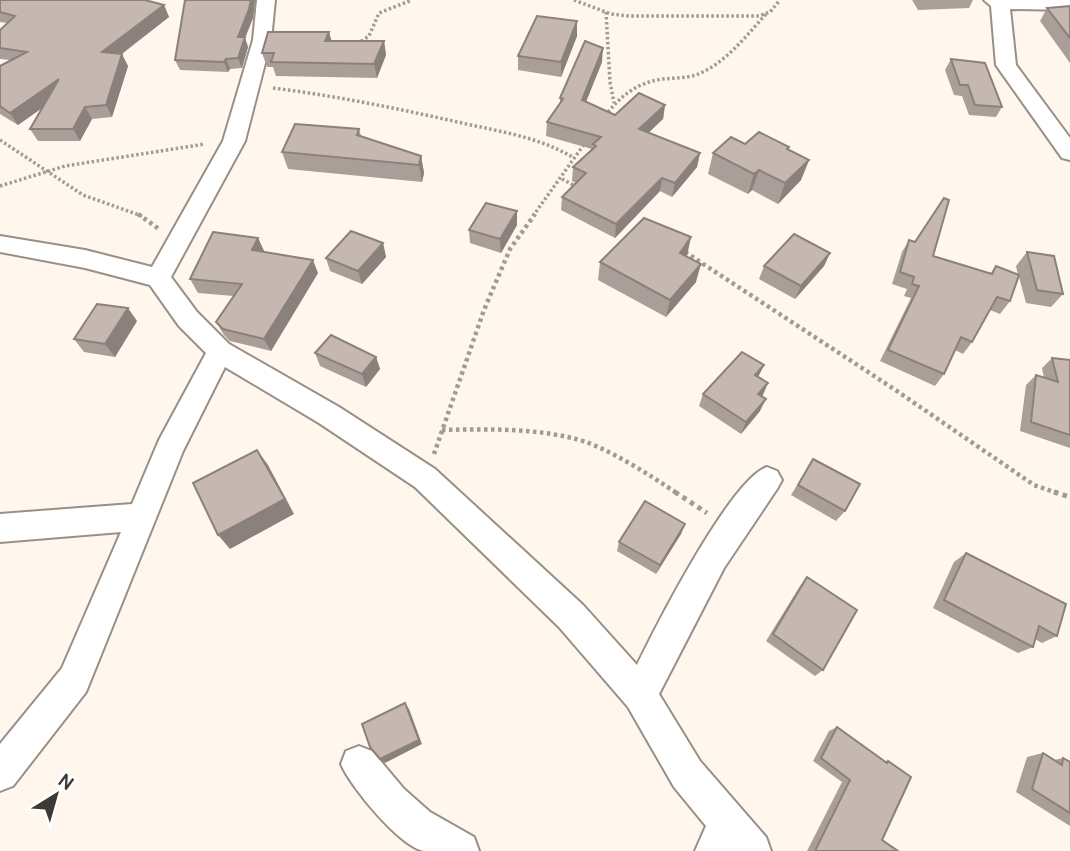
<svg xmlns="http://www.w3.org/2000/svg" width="1070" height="851" viewBox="0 0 1070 851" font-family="Cabin,sans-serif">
<rect width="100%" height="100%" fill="#fff7ee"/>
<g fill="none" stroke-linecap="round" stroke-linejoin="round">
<g stroke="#998f85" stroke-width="4">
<g id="street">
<path d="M257,0H275L271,40L245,141L171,277L197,312L229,344L339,407L435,469L583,605L637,665C656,626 730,480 767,467L777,471L782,480L777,489L724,568L659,694L700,761L766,837L771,851H695L706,826L674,787L628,707L559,627L415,487L319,423L225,367L183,451L86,692L13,786L0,791V744L62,668L121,532L0,542V514L132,504L159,440L206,353L179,326L150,285L85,268L0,252V236L85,250L152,267L223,141L253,40Z"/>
<path d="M984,0H1070V10L1010,9L1016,65L1070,138V160L1062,158L996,65L991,6Z"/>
<path d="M359,746L372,751L404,789L430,812L474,837L479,851C461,851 441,851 424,851C400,847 350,786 341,764L346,751Z"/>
</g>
</g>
<g stroke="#a19b95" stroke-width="3.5" stroke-dasharray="2.5 2.5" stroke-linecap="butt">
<path d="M574,0L611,14L629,16H759L770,12L780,0"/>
<path d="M606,12L610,82L614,103"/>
<path d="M357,44L369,36L379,13L412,0"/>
<path d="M273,88C337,96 400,109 462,123C502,132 539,137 574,158"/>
<path d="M605,116C620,96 638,82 663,79C674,78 686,78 696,75C725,64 746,36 766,14"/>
<path d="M0,140L83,195L142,216"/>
<path d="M562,179L579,188"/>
<path d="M0,186L65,166L205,144"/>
<path d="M533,216L585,143"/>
</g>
<g stroke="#a19b95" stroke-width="4.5" stroke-dasharray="3.5 3.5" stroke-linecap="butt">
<path d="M138,214L159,229"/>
<path d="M685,252L894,389L1034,485L1060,494"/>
<path d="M442,430C485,429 530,428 572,438C604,445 650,475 678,494"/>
<path d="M434,454L484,310L510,249L535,214"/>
</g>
<g stroke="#a19b95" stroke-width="5" stroke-dasharray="4.5 4.5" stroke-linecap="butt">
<path d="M675,492L707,513"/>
<path d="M1054,492L1070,497"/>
</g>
<use href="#street" fill="#fff" fill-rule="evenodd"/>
</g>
<g fill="#aa9e98">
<path d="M0,0L164,5L169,17L121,54L128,66L112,117L92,119L80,141H38L30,129L42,108L18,125L0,114V66L10,60L0,59V30L7,23L0,22Z"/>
<path d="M185,0H255L253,18L245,38L248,47L242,68L230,69L228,72L180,70L175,60Z"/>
<path d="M912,0H973L969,8L918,10Z"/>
<path d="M1070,6V63L1040,21L1047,8Z"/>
<path d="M577,21V36L561,77L518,70V56Z"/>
<path d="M332,41H384L386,55L377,78L276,76L273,67H267L262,53Z"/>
<path d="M951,59L1002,107L996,117L969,115L962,96L954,95L945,70Z"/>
<path d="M602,62L586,102L615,115L665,105L663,119L648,132L700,153L697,167L672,197L660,191L615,238L561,210L562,197L576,183L572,181L573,167L592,149L546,136L547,122L560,104V98Z"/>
<path d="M359,129L361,136L421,156L424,173L422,182L288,169L282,152Z"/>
<path d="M788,150L809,160L801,180L778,204L752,190L748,194L708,174L713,153Z"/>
<path d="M517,211V225L501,253L470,243L469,230Z"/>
<path d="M258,238L264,251L318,273L271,351L230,341L224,335L216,322L234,296L198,293L190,279Z"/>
<path d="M909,240L933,256L990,274L996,266L1018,275L1016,266L1027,252L1063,294L1051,307L1026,303L1019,277L1010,301L1000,314L990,310L972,342L963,354L955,350L944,374L935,386L880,361L911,298L904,296L907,289L892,284L902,252Z"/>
<path d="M383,243L386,257L362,284L330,271L326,258Z"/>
<path d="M830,253L824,266L795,299L759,279L764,266Z"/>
<path d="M686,256L696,282L666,317L598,280L600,262Z"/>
<path d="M137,321L115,357L84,352L74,339Z"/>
<path d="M315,353L376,357L380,369L366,387L320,366Z"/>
<path d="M1052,358L1070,360V448L1020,431L1026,385L1036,375L1044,378L1042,368Z"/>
<path d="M764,365L758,377L768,383L761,396L760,411L741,434L699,406L703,394Z"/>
<path d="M813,459L845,511L836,521L791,495Z"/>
<path d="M685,524L681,534L656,574L617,551L619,542Z"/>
<path d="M966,553L1057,636L1042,643L1035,639L1033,647L1018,653L933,608L954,562Z"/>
<path d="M807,577L823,670L815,676L766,641L800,586Z"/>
<path d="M837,727L885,762L888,761L882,840L898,851H807L842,782L813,761L829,731Z"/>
<path d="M1043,753L1054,760L1063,758L1070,762V826L1016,792L1027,757Z"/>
</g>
<g fill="#8b817c">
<path d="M251,0H255L253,18L245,38L248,47L242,68L238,58V37Z"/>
<path d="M164,5L169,17L109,64L102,52Z"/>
<path d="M577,21V36L561,77V62Z"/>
<path d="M329,32L333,46L325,41Z"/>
<path d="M384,41L386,55L377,78L374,64Z"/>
<path d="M603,48L602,62L581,114L582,100Z"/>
<path d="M122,54L128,66L112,117L106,105Z"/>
<path d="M226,59L230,69L228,72L224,62Z"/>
<path d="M59,79L66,91L18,125L10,113Z"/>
<path d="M665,105L663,119L638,143L639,129Z"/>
<path d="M85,107L92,119L80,141L73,129Z"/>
<path d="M700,153L697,167L672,197L675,183Z"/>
<path d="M421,156L424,173L422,182L419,165Z"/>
<path d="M809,160L801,180L778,204L785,183Z"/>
<path d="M759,170L752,190L748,194L754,174Z"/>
<path d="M662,178L660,191L615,238L616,224Z"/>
<path d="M517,211V225L501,253L500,239Z"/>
<path d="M691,237L687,256L676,271L680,253Z"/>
<path d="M258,238L264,251L252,250Z"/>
<path d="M383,243L386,257L362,284L358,271Z"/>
<path d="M830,253L824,266L795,299L801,286Z"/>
<path d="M313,260L318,273L271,351L264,339Z"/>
<path d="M701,264L696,282L666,317L670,300Z"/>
<path d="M128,308L137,321L115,357L105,344Z"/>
<path d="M376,357L380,369L366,387L362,374Z"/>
<path d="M764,365L758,377L755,375Z"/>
<path d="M768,383L763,395L753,406L758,394Z"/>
<path d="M766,399L760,411L741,434L746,422Z"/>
<path d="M257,450L268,465L294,514L230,549L218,535Z"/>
<path d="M685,524L681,534L656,574L660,565Z"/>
<path d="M405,703L409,709L422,744L385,763L380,759Z"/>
</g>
<g fill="#c6b8b1" stroke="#8b817c" stroke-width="2">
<path d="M0,0H145L164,5L102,52L122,54L106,105L85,107L73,129H30L59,79L10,113L0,106V66L27,52L0,48V30L15,16L0,12Z"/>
<path d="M185,0H251L249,9L238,37H245L238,58L226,59L224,62L175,60Z"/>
<path d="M1070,6V38L1047,8Z"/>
<path d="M537,16L577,21L561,62L518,56Z"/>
<path d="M268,32H329L325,41H384L374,64L271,62L274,53H262Z"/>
<path d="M585,41L603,48L582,100L615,115L639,93L665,105L639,129L700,153L675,183L662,178L616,224L562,197L586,173L573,167L596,146L593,144L601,137L547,122L563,99L560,98Z"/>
<path d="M951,59L985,63L1002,107L975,105L968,85H960Z"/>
<path d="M295,124L359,129L357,135L421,156L419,165L282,152Z"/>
<path d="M759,132L789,147L787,149L809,160L785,183L759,170L754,174L713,153L731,137L745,144Z"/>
<path d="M944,198L949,200L933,256L992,274L996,266L1019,275L1010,301L997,297L972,342L961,337L944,374L888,350L919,286L912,284L914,277L900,272L909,240L915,242Z"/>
<path d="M486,203L517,211L500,239L469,230Z"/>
<path d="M644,218L691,237L680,253L701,264L670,300L600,262Z"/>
<path d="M351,231L383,243L358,271L326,258Z"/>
<path d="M213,232L258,238L252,250L313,260L264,339L223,329L216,322L242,284L190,279Z"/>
<path d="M794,234L830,253L801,286L764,266Z"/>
<path d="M1027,252L1054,256L1063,294L1037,290Z"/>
<path d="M97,304L128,308L105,344L74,339Z"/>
<path d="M331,335L376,357L362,374L315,353Z"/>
<path d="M742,352L764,365L755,375L768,383L758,394L766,399L746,422L703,394Z"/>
<path d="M1052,358L1070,360V435L1031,422L1036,375L1058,382Z"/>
<path d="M257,450L285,499L218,535L193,483Z"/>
<path d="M813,459L860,484L845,511L798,485Z"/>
<path d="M645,501L685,524L660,565L619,542Z"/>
<path d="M966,553L1066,604L1057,636L1039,626L1033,647L944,600Z"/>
<path d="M807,577L857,610L823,670L773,634Z"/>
<path d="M405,703L419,740L380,759L370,747L362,724Z"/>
<path d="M837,727L887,763L888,761L911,777L882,840L898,851H815L850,780L821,758Z"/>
<path d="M1043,753L1062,765L1063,758L1070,762V813L1032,789Z"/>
</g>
<g transform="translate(56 795) rotate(37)" stroke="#ffffff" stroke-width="5" paint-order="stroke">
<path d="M0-5L12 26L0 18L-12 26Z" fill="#3d3935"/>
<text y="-10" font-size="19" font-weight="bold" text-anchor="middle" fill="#3d3935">N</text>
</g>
</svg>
